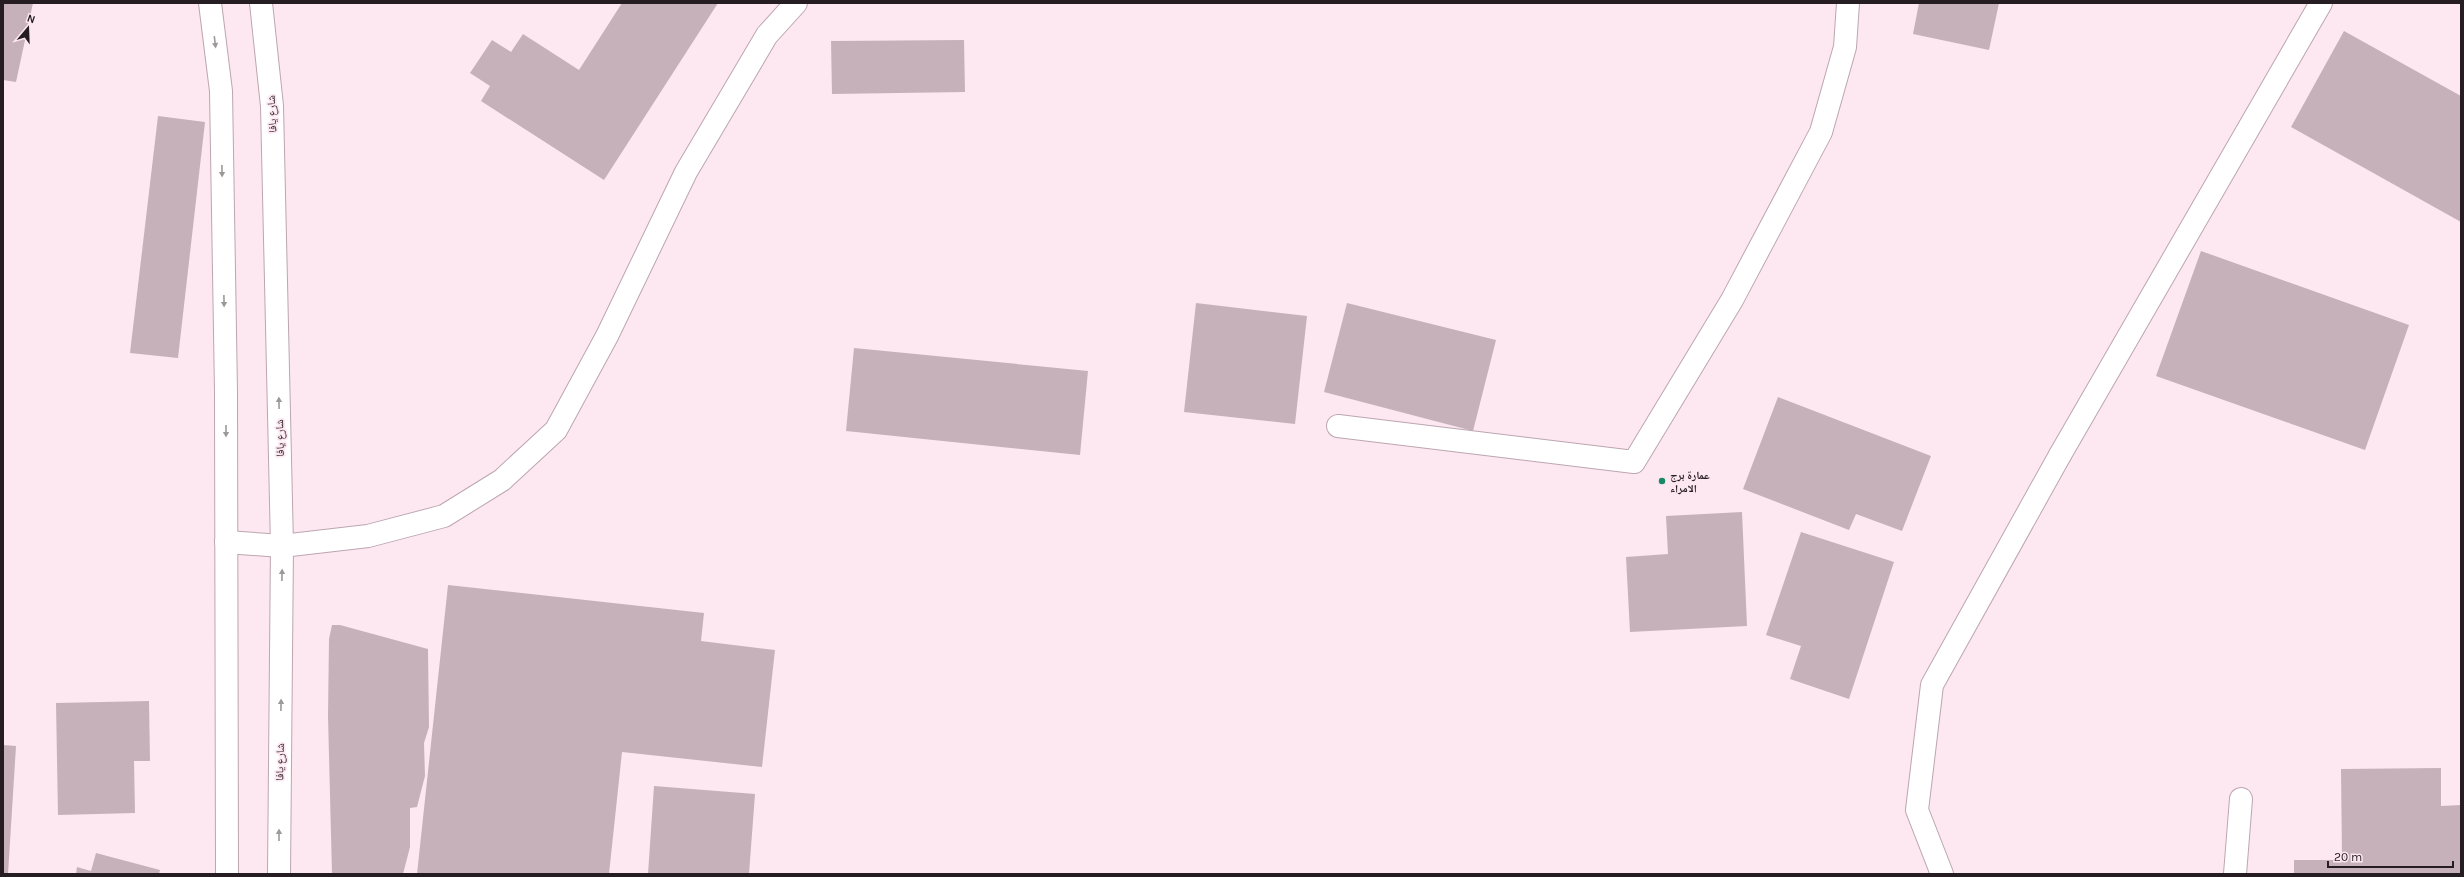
<svg xmlns="http://www.w3.org/2000/svg" width="2464" height="877" viewBox="0 0 2464 877" font-family="Karla,'Noto Naskh Arabic',sans-serif">
<rect width="100%" height="100%" fill="#fde7f1"/>
<g fill="#c6b1bb">
<path d="M3,3H33L16,82L3,80Z"/>
<path d="M622,3H718L604,180L481,101L490,86L470,73L492,40L511,52L523,34L579,70Z"/>
<path d="M1919,3H1999L1989,50L1913,34Z"/>
<path d="M2344,31L2461,96V222L2291,127Z"/>
<path d="M964,40L965,92L832,94L831,41Z"/>
<path d="M158,116L205,122L178,358L130,353Z"/>
<path d="M2201,251L2409,325L2365,450L2156,376Z"/>
<path d="M1196,303L1307,316L1295,424L1184,412Z"/>
<path d="M1347,303L1496,340L1473,431L1324,392Z"/>
<path d="M854,348L1088,371L1080,455L846,431Z"/>
<path d="M1778,397L1931,456L1902,531L1856,514L1849,530L1743,489Z"/>
<path d="M1742,512L1747,626L1630,632L1626,557L1668,554L1666,516Z"/>
<path d="M1801,532L1894,562L1849,699L1790,679L1801,646L1766,635Z"/>
<path d="M448,585L704,613L701,641L775,650L762,767L622,752L609,874H417Z"/>
<path d="M332,625H340L428,649L429,727L424,743L425,776L417,807L410,808V847L403,874H332L328,716L329,639Z"/>
<path d="M149,701L150,761H134L135,813L58,815L56,703Z"/>
<path d="M3,745L16,746L8,874H3Z"/>
<path d="M2441,768V806L2461,805V874H2294V860H2342L2341,769Z"/>
<path d="M654,786L755,794L749,874H648Z"/>
<path d="M96,853L160,870L159,874H76L77,867L91,871Z"/>
</g>
<g fill="none" stroke-linecap="round" stroke-linejoin="round">
<g stroke="#bca6b0" stroke-width="24">
<g id="lane">
<path d="M1942,874L1917,810L1932,685L2060,455"/>
<path d="M2235,874L2241,799"/>
</g>
</g>
<g stroke="#bca6b0" stroke-width="24">
<g id="street">
<path d="M1338,426L1634,462L1732,300L1821,132L1845,47L1848,3"/>
<path d="M2060,455L2321,3"/>
<path d="M226,542L282,546L368,536L444,516L502,480L556,430L607,336L686,172L767,35L796,3"/>
</g>
</g>
<g stroke="#bca6b0" stroke-width="24">
<g id="secondary">
<path d="M210,3L221,91L226,392L227,874"/>
<path d="M261,3L272,106L282,546L279,874"/>
</g>
</g>
<use href="#lane" stroke="#fff" stroke-width="22"/>
<use href="#street" stroke="#fff" stroke-width="22"/>
<use href="#secondary" stroke="#fff" stroke-width="22"/>
</g>
<defs><path id="oneway-solid" d="M-6-.8H1V-3.2L6.5 0L1 3.2V.8H-6Z"/></defs>
<g fill="#9d999b">
<use href="#oneway-solid" transform="translate(215 42) rotate(83)"/>
<use href="#oneway-solid" transform="translate(222 171) rotate(89)"/>
<use href="#oneway-solid" transform="translate(224 301) rotate(89)"/>
<use href="#oneway-solid" transform="translate(279 403) rotate(-91)"/>
<use href="#oneway-solid" transform="translate(226 431) rotate(90)"/>
<use href="#oneway-solid" transform="translate(282 575) rotate(-89)"/>
<use href="#oneway-solid" transform="translate(281 705) rotate(-89)"/>
<use href="#oneway-solid" transform="translate(279 835) rotate(-90)"/>
</g>
<circle fill="#188968" stroke="#fde7f1" stroke-width="1.5" cx="1662" cy="481" r="4"/>
<g text-anchor="middle" dominant-baseline="central" stroke-width="3.5" stroke-linejoin="round" paint-order="stroke">
<g font-size="11" fill="#251d21" stroke="#fde7f1">
<text transform="translate(272 114) rotate(-93)">شارع يافا</text>
<text transform="translate(280 438) rotate(-91)">شارع يافا</text>
<text transform="translate(280 762) rotate(-89)">شارع يافا</text>
</g>
<g font-size="11" font-weight="bold" fill="#251d21" stroke="#fde7f1" text-anchor="start">
<text x="1670" y="475">عمارة برج<tspan x="1670" dy="13">الامراء</tspan></text>
</g>
</g>
<rect width="2464" height="877" fill="none" stroke="#251d21" stroke-width="8"/>
<g transform="translate(28 28) rotate(19)" stroke="#fde7f1" stroke-width="3" paint-order="stroke">
<path d="M0-3L7 15L0 10L-7 15Z" fill="#251d21"/>
<text y="-6" font-size="11" font-weight="bold" text-anchor="middle" fill="#251d21">N</text>
</g>
<path d="M2328 861v6h125v-6" fill="none" stroke="#251d21" stroke-width="2"/>
<text x="2334" y="861" font-size="12" fill="#251d21" stroke="#fde7f1" stroke-width="3" paint-order="stroke">20 m</text>
</svg>
